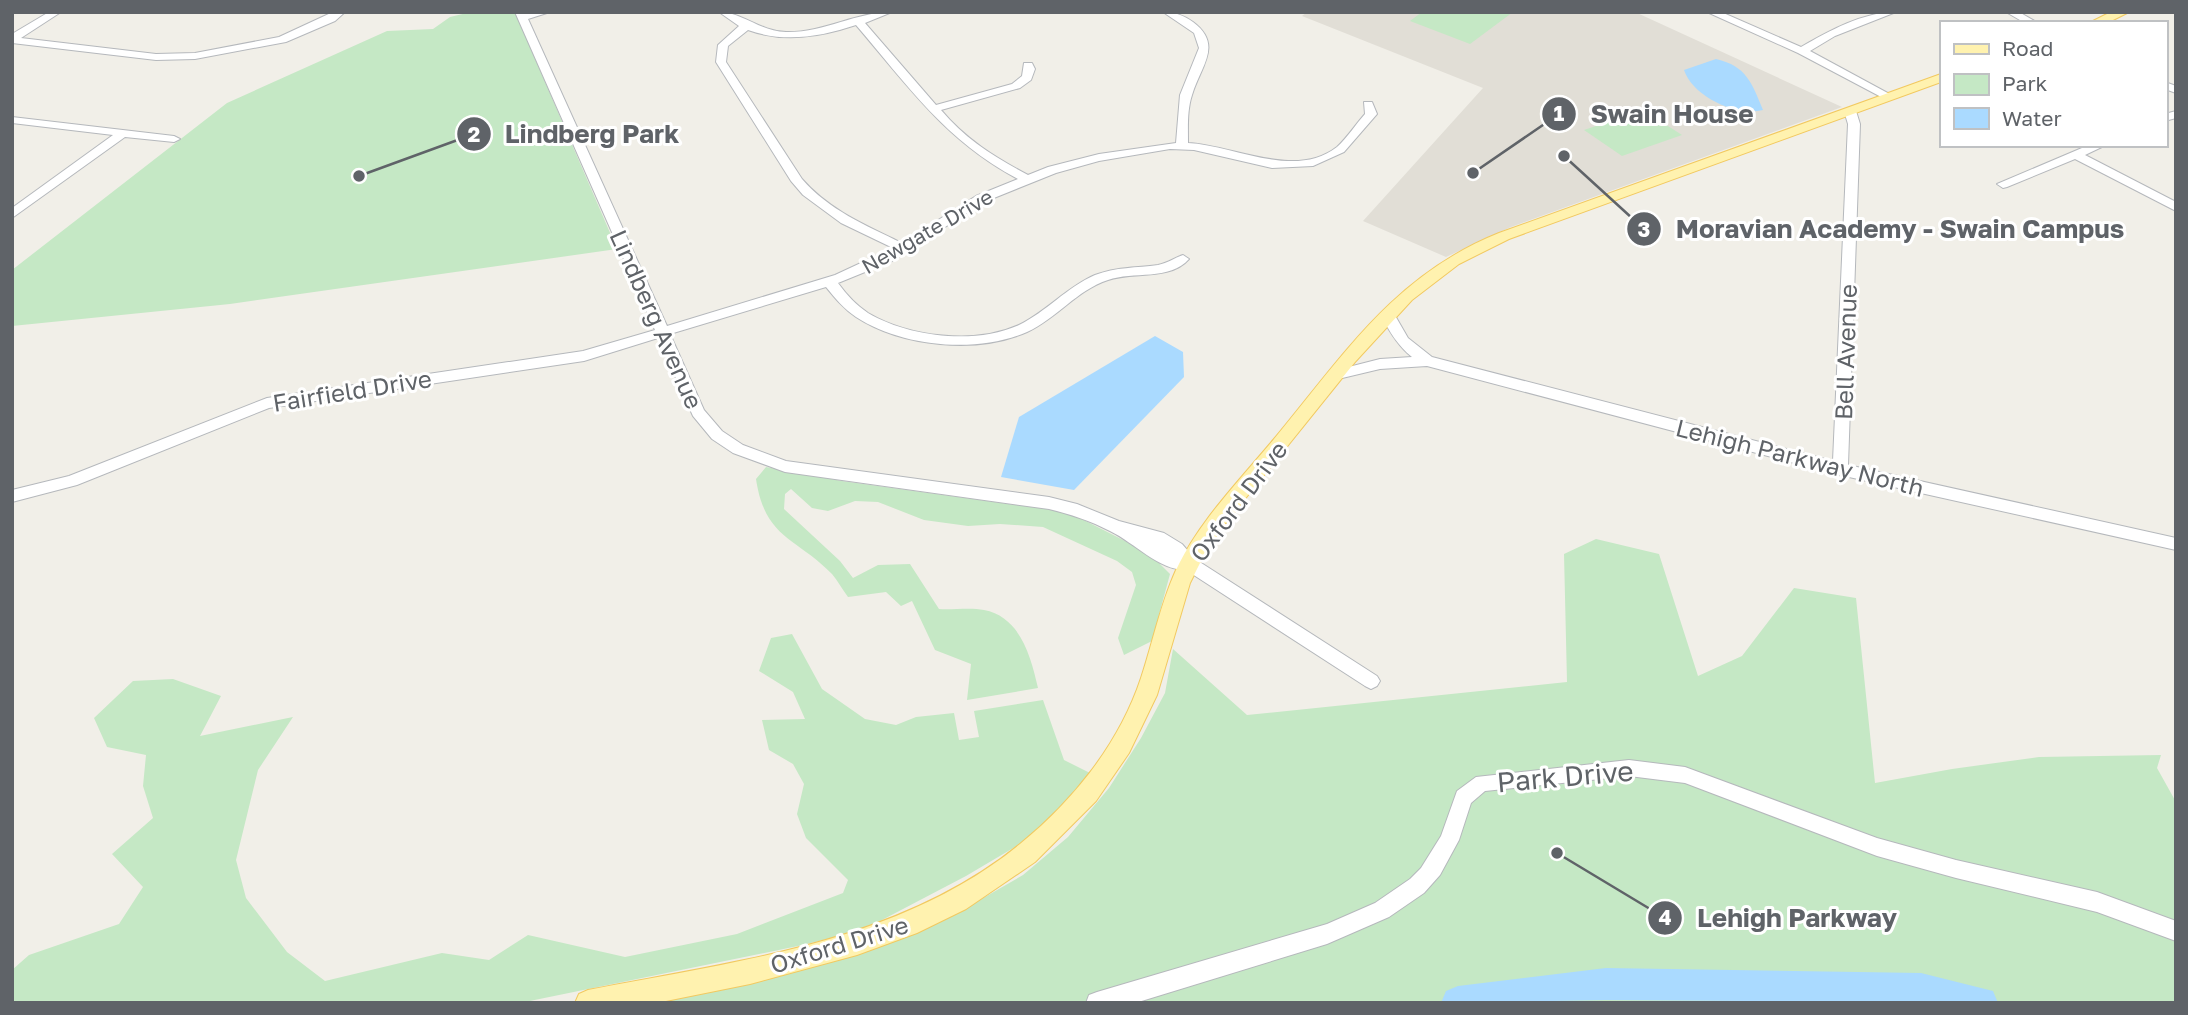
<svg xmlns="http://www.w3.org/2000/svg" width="2188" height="1015" viewBox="0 0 2188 1015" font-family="'Golos Text',sans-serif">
<rect width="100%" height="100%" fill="#f1efe8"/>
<path fill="#e1ded6" d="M1307,12H1635L1842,107L1511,227L1446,257L1363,221L1483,88L1302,16Z"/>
<g fill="#c5e8c5">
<path d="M471,12H515L617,249L230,304L12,326V270L227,103L387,31L433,29L450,17Z"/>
<path d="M1422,12H1513L1470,44L1410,21Z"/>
<path d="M1643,110L1682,135L1622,156L1584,130Z"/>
<path d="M766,467L842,481L1068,512L1129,543L1154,558L1170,574L1152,641L1124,655L1118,638L1136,585L1132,572L1117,561L1043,527L1000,524L968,526L924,520L878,502L855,501L828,511L812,508L791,489L785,494L784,509L840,561L853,578L878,565L910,564L939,609C953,610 971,607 984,610C1021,617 1031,658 1038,688L967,700L971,664L935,650L912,601L901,606L886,592L848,597C842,589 838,581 832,574C796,537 765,539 756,479Z"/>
<path d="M1596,539L1659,554L1698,676L1742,656L1794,588L1856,598L1875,783L1952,769L2039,757L2161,755L2157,768L2176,802V1003H654L971,905L1023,875L1068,837L1109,788L1141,738L1165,693L1173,649L1247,715L1567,682L1564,554Z"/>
<path d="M792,634L822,689L865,719L896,725L916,717L954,713L959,740L979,737L974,711L1043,700L1064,760L1090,773L1062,806L1027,840L966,876L861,931L798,946L520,1003H12V970L29,955L119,924L143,887L112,854L153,818L143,786L146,755L107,747L94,718L133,681L173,679L221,696L200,736L293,717L258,770L236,860L246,898L287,952L325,981L442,953L489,960L528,935L625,957L737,934L843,893L848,880L806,838L797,814L804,784L793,764L769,750L762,720L805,719L793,692L759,671L771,638Z"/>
</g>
<g fill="#aadaff">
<path d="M1716,59C1747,66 1752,84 1763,110C1737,117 1693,97 1684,70Z"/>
<path d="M1155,336L1183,352L1184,377L1074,490L1001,477L1019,417Z"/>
</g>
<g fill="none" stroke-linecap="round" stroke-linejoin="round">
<path fill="#aadaff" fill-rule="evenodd" d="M1606,968L1921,973L1993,991L1998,1003L1606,1000L1441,1003L1446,991L1458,986Z"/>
<g stroke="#b5b8bc" stroke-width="2">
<g id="minor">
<path d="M49,12H61L21,38L156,54L195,53L279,37L333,12H345L335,21L286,42L195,59L156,60L12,43V34Z"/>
<path d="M515,12H550L528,19L667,326L835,275L893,248L841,223L803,195L791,181L716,62L718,45L739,26L719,12C742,12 759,31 786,32C823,33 856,12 892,12L865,23L936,105L1012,84L1022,76L1024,63H1032L1035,69L1031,80L1020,88L941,110C965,139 996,158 1028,175L1048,167L1099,154L1176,143L1180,95L1199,48L1194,33L1163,12C1175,12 1183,15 1193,22C1224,45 1200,67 1192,95C1187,110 1188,127 1188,143C1233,145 1295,180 1337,147C1347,138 1356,124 1365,114L1364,102H1372L1377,114L1344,152L1313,166L1272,168L1194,150L1170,149L1099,161L1056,173L984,202L892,261L838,283C846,294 856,305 868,313C909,337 975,345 1019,325C1046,312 1067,287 1095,275C1115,267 1137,268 1158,265C1168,263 1174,258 1183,255L1189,259C1170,281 1133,271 1108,280C1077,290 1056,319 1027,332C977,354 902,347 856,317C844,309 835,298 826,287L670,334L704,410L722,431L743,445L786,461L1049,497L1077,504L1119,521L1164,533L1182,544L1195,559L1377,676L1380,681L1377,686L1371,689L1365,686L1186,570C1158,570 1135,543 1110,531C1091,521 1070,514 1049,509L785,472L733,453L712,439L693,416L658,338L584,361L269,408L77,485L12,502V490L69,476L267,398L583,351L655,330ZM856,25C908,86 946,141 1018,179L976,196L902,243C865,225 829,210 802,179L726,62L728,46L748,30C784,43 820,37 856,25Z"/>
<path d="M1707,12H1721L1801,47C1829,31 1863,12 1896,12L1835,36L1810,51L1895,97L1885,99L1798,53Z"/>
<path d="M2006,12H2019L2038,23H2025Z"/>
<path d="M2165,82L2176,86V93L2165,89Z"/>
<path d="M1850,108L1856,111L1860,124L1848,465L2176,538V550L1840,475L1427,366L1380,369L1338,379L1331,374L1333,371L1380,359L1412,357C1398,346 1389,331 1381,315L1388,311L1393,312L1408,338L1432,357L1833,461L1848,124L1844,111Z"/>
<path d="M2176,111V118L2165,121V114Z"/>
<path d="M12,117L174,136L180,139L174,142L125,137L12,218V208L113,135L12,123Z"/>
<path d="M2089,145H2106L2085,155L2176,202V211L2075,159L2007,187L2003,188L1997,184Z"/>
<path d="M1629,760L1685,767L1877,838L1956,860L2097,892L2176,921V941L2097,912L1956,878L1877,856L1685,783L1629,776L1485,791L1471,803L1459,840L1440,875L1424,893L1389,917L1327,944L1135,1003H1086L1089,995L1097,992L1327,924L1375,903L1410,879L1421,868L1441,836L1457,791L1476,777Z"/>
</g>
</g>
<g stroke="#f2c960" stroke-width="2">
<g id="major">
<path d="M2111,12H2129L2107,23H2089Z"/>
<path d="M1941,74V82L1509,239L1459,264L1412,300L1355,362L1224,525L1203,557L1190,583L1157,695L1129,753L1096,801L1035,862L966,909L917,933L857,955L750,984L656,1003H575L579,994L588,990C736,961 899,943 1020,844C1073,801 1119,744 1141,678C1153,642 1160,605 1176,570C1200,520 1239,481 1274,439C1343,356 1394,275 1499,233Z"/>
</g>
</g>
<use href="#minor" fill="#fff" fill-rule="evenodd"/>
<use href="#major" fill="#fff2af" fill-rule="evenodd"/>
</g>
<g text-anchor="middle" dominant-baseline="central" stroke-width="6" stroke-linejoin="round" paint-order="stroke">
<g font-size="21" fill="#5f6368" stroke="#fff">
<text transform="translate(927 231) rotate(-30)">Newgate Drive</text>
</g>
<g font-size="24" fill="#5f6368" stroke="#fff">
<text transform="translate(657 319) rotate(66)">Lindberg Avenue</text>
<text transform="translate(1845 352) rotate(-88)">Bell Avenue</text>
<text transform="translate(352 390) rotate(-9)">Fairfield Drive</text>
<text transform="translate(1800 457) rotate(14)">Lehigh Parkway North</text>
<text transform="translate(1238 501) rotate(-53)">Oxford Drive</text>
<text transform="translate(839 944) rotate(-17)">Oxford Drive</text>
</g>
<g font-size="28" fill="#5f6368" stroke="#fff">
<text transform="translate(1565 776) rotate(-5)">Park Drive</text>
</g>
</g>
<path fill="none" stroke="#5f6368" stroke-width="2.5" d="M1473 173L1559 114M359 176L474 134M1564 156L1644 229M1557 853L1665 918"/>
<g fill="#5f6368" stroke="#fff" stroke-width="2.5">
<circle cx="1473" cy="173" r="7"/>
<circle cx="359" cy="176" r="7"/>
<circle cx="1564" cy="156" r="7"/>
<circle cx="1557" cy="853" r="7"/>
<circle cx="1559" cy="114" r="18"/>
<circle cx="474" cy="134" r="18"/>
<circle cx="1644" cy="229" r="18"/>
<circle cx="1665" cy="918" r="18"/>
</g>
<g font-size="21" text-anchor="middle" font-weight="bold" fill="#fff">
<text x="1559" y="121">1</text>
<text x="474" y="142">2</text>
<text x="1644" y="237">3</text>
<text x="1665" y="925">4</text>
</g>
<g font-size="26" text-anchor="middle" font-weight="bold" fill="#5f6368" stroke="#fff" stroke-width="6" stroke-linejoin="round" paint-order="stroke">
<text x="1672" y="123">Swain House</text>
<text x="592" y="143">Lindberg Park</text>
<text x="1900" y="238">Moravian Academy - Swain Campus</text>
<text x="1797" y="927">Lehigh Parkway</text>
</g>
<rect width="2188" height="1015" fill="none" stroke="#5f6368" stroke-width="28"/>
<rect x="1940" y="21" width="228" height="126" fill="#ffffff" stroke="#bfc1c3" stroke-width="2"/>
<rect x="1954" y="44" width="35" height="10" fill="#fff2af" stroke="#bfc1c3" stroke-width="2"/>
<text x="2002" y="56" font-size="21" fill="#5f6368">Road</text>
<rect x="1954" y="74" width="35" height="21" fill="#c5e8c5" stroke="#bfc1c3" stroke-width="2"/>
<text x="2002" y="91" font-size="21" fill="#5f6368">Park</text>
<rect x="1954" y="108" width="35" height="21" fill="#aadaff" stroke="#bfc1c3" stroke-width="2"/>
<text x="2002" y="126" font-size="21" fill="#5f6368">Water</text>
</svg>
